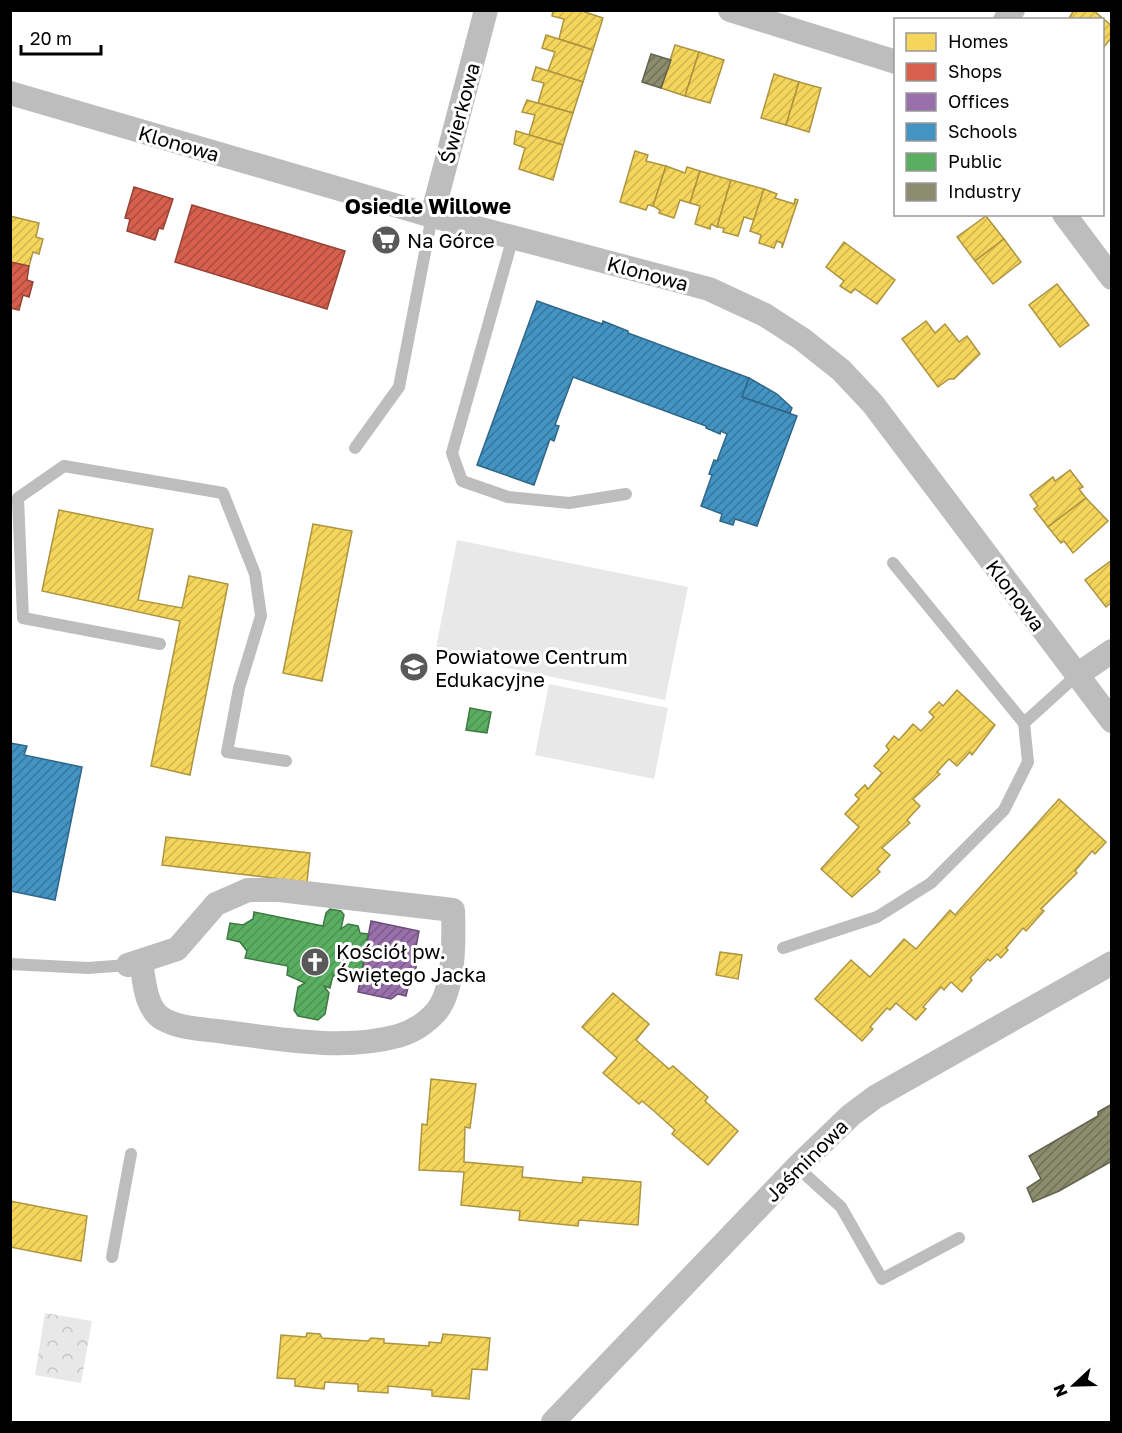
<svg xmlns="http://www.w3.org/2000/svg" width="1122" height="1433" viewBox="0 0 1122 1433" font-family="'Golos Text',sans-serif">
<defs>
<pattern id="forest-crowns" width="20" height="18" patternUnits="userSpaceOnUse" patternTransform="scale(1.5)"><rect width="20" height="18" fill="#e8e8e8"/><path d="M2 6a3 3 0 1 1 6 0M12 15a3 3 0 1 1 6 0" fill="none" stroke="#c5c5c5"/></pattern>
<pattern id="homes-hatch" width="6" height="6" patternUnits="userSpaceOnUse" patternTransform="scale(1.5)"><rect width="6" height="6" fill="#f6d55c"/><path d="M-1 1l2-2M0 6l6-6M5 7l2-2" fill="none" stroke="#d1b54e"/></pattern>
<pattern id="shops-hatch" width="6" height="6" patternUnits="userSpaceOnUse" patternTransform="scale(1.5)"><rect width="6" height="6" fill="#d6604d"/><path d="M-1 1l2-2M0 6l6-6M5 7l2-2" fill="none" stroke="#ab4d3e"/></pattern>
<pattern id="offices-hatch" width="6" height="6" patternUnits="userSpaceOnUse" patternTransform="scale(1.5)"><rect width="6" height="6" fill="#9970ab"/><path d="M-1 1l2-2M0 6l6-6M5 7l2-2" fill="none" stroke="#7a5a89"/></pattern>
<pattern id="schools-hatch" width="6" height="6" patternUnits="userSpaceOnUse" patternTransform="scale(1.5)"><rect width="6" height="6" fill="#4393c3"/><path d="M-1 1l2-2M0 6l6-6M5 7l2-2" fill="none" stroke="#36769c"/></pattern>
<pattern id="public-hatch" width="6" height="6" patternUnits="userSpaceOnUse" patternTransform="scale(1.5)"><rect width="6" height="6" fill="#5aae61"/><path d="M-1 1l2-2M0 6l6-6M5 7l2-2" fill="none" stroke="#4c9452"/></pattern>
<pattern id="industry-hatch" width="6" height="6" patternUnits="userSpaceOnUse" patternTransform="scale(1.5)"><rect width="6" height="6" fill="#8c8c6e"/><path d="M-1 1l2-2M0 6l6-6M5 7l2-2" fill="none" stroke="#707058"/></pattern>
</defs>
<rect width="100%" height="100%" fill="#fff"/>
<path fill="url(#forest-crowns)" d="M45,1313L92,1321L81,1383L35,1375Z"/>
<g fill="#e8e8e8">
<path d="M457,540L688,587L665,700L435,653Z"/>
<path d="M549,684L668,708L654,779L535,755Z"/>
</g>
<g fill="url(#homes-hatch)" stroke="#ac9540" stroke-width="1.5">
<path d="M553,10H579L603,18L593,50L559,39L564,19L552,16Z"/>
<path d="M1074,10H1093L1112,26V37L1103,48L1102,20H1068Z"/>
<path d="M546,35L593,50L583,82L548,71L555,52L542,48Z"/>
<path d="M675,45L699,52L685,96L661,88Z"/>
<path d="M699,52L724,60L710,103L685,96Z"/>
<path d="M536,67L583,82L573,113L538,103L544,83L532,80Z"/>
<path d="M774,74L799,82L786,125L761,118Z"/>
<path d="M799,82L821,88L809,132L786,125Z"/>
<path d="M527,100L573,113L563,145L529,135L535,115L522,112Z"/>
<path d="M516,131L563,145L553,180L519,169L525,148L514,144Z"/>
<path d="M635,151L648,155L646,161L666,166L653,206L648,205L646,210L620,202Z"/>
<path d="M666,166L685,173L687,167L700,171L690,203L680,200L674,218L659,213L660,210L653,206Z"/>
<path d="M700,171L731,180L717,227L711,224L710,229L695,224L700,206L690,203Z"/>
<path d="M731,180L764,189L754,220L744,217L738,236L723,232L724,228L717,227Z"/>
<path d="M764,189L777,194L775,198L794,204L795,199L798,200L782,248V243L777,241L774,248L759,243L761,235L750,231Z"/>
<path d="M10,216L39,223L36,237L43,239L39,254L33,252L29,266L10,262Z"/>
<path d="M986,216L1004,239L975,261L957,237Z"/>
<path d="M1004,239L1021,262L993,284L975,261Z"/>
<path d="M844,242L895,280L877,304L855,289L851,293L840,286L844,281L826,267Z"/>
<path d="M1057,284L1089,325L1060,347L1029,305Z"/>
<path d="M926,321L935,333L945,324L959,342L967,336L980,354L954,379H949L938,387L902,339Z"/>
<path d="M1070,470L1083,487L1079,489L1086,498L1048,527L1034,509L1038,506L1030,495L1053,477L1055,481Z"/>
<path d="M1086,498L1108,521L1073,553L1064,541L1061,543L1048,527Z"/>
<path d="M59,510L153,529L138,600L182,608L189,576L228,584L190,775L151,766L180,621L42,591Z"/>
<path d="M313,524L352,531L322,681L283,673Z"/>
<path d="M1112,560V602L1106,607L1085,580Z"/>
<path d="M957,690L995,725L972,755L970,752L957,766L949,759L937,772L940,774L913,799L920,806L907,820L910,823L882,848L890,855L877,869L880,872L852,897L821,869L859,827L845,814L859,799L855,795L865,785L868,789L882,773L874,766L889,750L886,746L894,736L899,740L913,724L921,731L934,717L929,712L939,702L943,706Z"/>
<path d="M1059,799L1106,842L1095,854L1092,851L1075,871L1077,873L1041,909L1044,911L1026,931L1023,928L1006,948L1008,950L1001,958L997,954L990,961L988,959L970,978L972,980L962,992L951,982L944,990L941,987L923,1007L926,1009L916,1020L896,1003L890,1010L887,1008L870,1027L873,1029L862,1041L815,999L851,960L870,977L904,939L916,949L950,910L955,915Z"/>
<path d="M166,837L310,853L307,882L162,865Z"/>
<path d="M720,952L742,955L738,979L716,975Z"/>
<path d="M613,993L649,1024L636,1040L669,1069L673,1066L708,1097L705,1101L738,1131L708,1165L672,1134L675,1130L654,1111L642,1101L639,1104L603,1073L617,1058L582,1027Z"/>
<path d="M431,1079L476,1084L470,1128L465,1127L464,1162L523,1167L522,1177L582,1183L583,1177L641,1182L638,1225L579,1220L578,1226L519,1220L520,1211L461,1205L464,1172L419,1170L422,1124L427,1125Z"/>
<path d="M10,1201L87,1216L81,1261L10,1247Z"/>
<path d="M307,1333L320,1334L322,1338L368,1341L371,1338L384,1339V1343L429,1346V1342L441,1343L443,1334L490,1338L487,1370L472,1369L469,1399L432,1396V1390L388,1386V1393L358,1391V1384L325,1382L324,1389L295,1386V1379L277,1378L281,1335L306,1337Z"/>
</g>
<g fill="url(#shops-hatch)" stroke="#964336" stroke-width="1.5">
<path d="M134,187L173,199L163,229L159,228L155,240L127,231L130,219L125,218Z"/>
<path d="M192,205L345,251L327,309L175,262Z"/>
<path d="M10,262L29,266L27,280L33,282L29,297L23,295L19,310L10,308Z"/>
</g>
<path fill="url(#offices-hatch)" stroke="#6b4e78" stroke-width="1.5" d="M371,921L419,931L414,958L417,962L415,973L411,975L406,996L398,994L391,999L358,992Z"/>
<g fill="url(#schools-hatch)" stroke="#2f6788" stroke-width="1.5">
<path d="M537,301L602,324L603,321L628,331V333L749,378L742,397L797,416L757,526L735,519L733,525L720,521L722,514L701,506L712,475L709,474L714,460L717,461L727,434L721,431L720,434L706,428V426L573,377L555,425L559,426L554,441L550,439L534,485L477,465Z"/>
<path d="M749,378L777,394L792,408L790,413L742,397Z"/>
<path d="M10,743L27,746L24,755L82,767L55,900L10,891Z"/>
</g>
<g fill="url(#public-hatch)" stroke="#3f7a44" stroke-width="1.5">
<path d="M470,708L491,712L487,733L466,730Z"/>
<path d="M330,909L341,911L344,915L341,929L348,924L358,926L360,933L368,934L360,980L351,978L347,983L338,981L333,975L330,988L324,986L329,993L325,1014L318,1020L298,1016L294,1010L298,987L305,983L287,975L288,966L245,958L247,951L240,942L227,939L230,923L243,925L253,919L254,912L323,926L326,913Z"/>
</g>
<g fill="url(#industry-hatch)" stroke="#62624d" stroke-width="1.5">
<path d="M651,54L671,60L661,88L642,82Z"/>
<path d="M1112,1104V1161L1059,1191L1033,1202L1027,1188L1041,1179L1029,1156L1098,1116V1112Z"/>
</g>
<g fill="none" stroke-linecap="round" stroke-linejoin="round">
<g stroke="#bdbdbd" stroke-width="12">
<path d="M513,237L452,453L462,481L508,497L569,503L626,494"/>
<path d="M355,448L399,387L432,216"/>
<path d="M893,563L1024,723L1077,675"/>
<path d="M160,644L23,618L18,498L64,466L223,493L255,574L261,616L239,688L227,752L286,761"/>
<path d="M783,948L877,917L931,883L1004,810L1028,762L1024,723"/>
<path d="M10,964L88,968L128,965"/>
<path d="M797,1167L841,1207L882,1279L959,1238"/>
<path d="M112,1257L131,1154"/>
</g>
<g stroke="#bdbdbd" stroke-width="24">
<path d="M730,10L896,62"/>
<path d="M1005,20L1013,10"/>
<path d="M10,93L432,216L709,289L765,315L802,339L841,370L873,404L1112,721"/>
<path d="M1064,214L1112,278"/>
<path d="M432,216L486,10"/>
<path d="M1077,675L1112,651"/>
<path d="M128,965L177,949L216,904L248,890H279L453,910C454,938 455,990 436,1012C426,1023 412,1032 398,1036C343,1051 280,1039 225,1032C206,1029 180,1029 163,1019C145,1009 144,979 141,961"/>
<path d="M553,1422L797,1167L851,1115L875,1097L1112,963"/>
</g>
</g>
<defs>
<g id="supermarket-disc" transform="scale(1.5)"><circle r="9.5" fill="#595959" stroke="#fff"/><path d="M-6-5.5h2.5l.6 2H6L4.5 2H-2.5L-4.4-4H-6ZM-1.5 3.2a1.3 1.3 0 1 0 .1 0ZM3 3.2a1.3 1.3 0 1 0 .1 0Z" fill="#fff"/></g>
<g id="school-disc" transform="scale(1.5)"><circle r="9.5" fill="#595959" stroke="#fff"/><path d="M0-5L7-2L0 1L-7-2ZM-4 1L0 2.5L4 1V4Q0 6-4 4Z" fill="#fff"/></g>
<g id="church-disc" transform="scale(1.5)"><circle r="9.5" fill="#595959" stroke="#fff"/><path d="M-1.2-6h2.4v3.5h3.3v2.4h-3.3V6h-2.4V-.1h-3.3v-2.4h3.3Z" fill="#fff"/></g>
</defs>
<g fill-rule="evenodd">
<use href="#supermarket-disc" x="386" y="240"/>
<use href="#school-disc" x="414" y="667"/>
<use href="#church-disc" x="315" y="962"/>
</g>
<g text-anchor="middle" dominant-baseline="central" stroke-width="6" stroke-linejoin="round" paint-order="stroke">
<g font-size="20" fill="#000" stroke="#fff">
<text transform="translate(459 113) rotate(-75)">Świerkowa</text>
<text transform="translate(179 143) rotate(16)">Klonowa</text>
<text transform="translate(648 273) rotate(15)">Klonowa</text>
<text transform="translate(1016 595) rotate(53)">Klonowa</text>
<text transform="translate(806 1160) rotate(-45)">Jaśminowa</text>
</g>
<g font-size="20" fill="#000" stroke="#fff" text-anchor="start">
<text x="407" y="240">Na Górce</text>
<text x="435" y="656">Powiatowe Centrum<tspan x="435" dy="23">Edukacyjne</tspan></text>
<text x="336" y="951">Kościół pw.<tspan x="336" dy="23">Świętego Jacka</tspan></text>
</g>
<g font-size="21" font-weight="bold" fill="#000" stroke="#fff">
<text x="428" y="206">Osiedle Willowe</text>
</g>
</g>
<rect width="1122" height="1433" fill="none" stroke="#000000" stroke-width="24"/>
<rect x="894" y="18" width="210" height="198" fill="#ffffff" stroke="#999999" stroke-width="1.5"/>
<rect x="906" y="33" width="30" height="18" fill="#f6d55c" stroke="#999999" stroke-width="1.5"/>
<text x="948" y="48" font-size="18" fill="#000000">Homes</text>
<rect x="906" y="63" width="30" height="18" fill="#d6604d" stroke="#999999" stroke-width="1.5"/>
<text x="948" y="78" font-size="18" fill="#000000">Shops</text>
<rect x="906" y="93" width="30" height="18" fill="#9970ab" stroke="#999999" stroke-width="1.5"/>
<text x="948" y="108" font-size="18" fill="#000000">Offices</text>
<rect x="906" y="123" width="30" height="18" fill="#4393c3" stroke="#999999" stroke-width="1.5"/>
<text x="948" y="138" font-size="18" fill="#000000">Schools</text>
<rect x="906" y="153" width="30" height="18" fill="#5aae61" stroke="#999999" stroke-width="1.5"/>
<text x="948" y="168" font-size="18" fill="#000000">Public</text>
<rect x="906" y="183" width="30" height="18" fill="#8c8c6e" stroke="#999999" stroke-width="1.5"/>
<text x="948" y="198" font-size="18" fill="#000000">Industry</text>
<g transform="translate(1074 1385) rotate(248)" stroke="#ffffff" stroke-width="4.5" paint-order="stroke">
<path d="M0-4.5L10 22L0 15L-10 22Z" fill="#000000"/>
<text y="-9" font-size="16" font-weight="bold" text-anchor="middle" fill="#000000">N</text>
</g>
<path d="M21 45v9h80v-9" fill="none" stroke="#000000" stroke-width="3"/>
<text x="30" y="45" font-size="18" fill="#000000" stroke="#ffffff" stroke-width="4.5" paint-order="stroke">20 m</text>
</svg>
